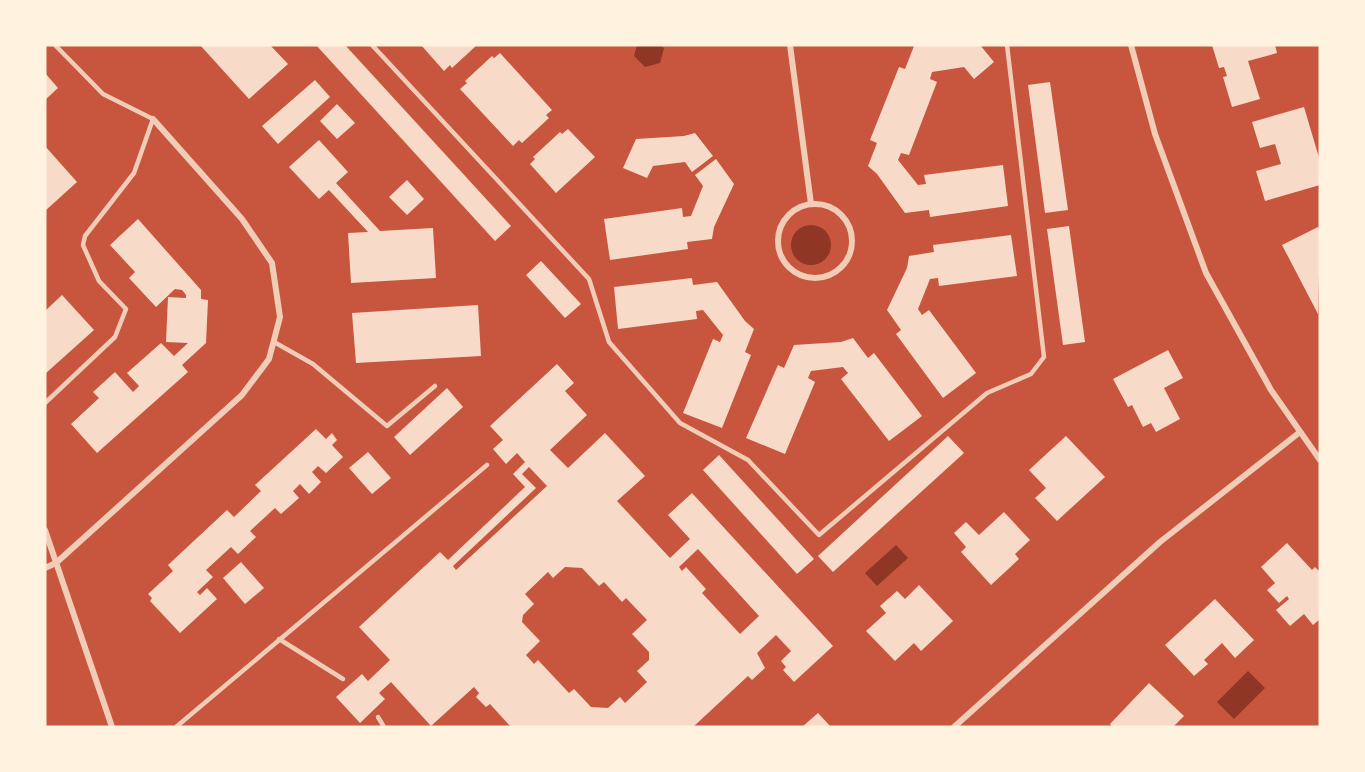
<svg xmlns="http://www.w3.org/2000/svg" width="1365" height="772" viewBox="0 0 1365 772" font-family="'Fira Sans',sans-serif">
<rect width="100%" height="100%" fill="#c8553d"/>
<g fill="#8f3625">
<path d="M637,45H660L664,48L660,63L645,67L634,56Z"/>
<circle cx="811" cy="245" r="20"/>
<path d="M896,545L908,558L877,586L865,573Z"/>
<path d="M1248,671L1265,688L1234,719L1217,702Z"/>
</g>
<g fill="#f7dbc8" fill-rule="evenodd">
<path d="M200,45H270L288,64L249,99Z"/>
<path d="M316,45H345L511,226L495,241Z"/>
<path d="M421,45H477L452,68L450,65L444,71Z"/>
<path d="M922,45H980L994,62L974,79L964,67L932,72L930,79L937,82L909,155L901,153L898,160L918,185L926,184L924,175L1003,165L1008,206L930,217L929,210L905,213L877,174L868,166L877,143L870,140L899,67L905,69L914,46Z"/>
<path d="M1212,45H1275L1277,53L1248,61L1260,99L1232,107L1223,77L1227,76L1224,67L1219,68Z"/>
<path d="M500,53L552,110L546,115L549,118L522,143L519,140L513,146L460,89L467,83L465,81L492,56L494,58Z"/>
<path d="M45,73L58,88L45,100Z"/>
<path d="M315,80L330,97L278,144L262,126Z"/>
<path d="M1050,82L1068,210L1045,213L1028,85Z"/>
<path d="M337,104L355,123L337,139L320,121Z"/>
<path d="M1304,107L1320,161V185L1265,201L1256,171L1281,164L1275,144L1260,148L1252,122Z"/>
<path d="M568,129L595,157L556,193L530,164L535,159L533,157L560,132L562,134Z"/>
<path d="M695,133L713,156L692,172L685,162L653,166L647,178L623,168L636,139L684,136Z"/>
<path d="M319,140L348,172L336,183L380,231L433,228L436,278L351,283L348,233L368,232L329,190L319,199L289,167Z"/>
<path d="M45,146L77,182L45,211Z"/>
<path d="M716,159L734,184L714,227L712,239L687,242L688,249L610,260L604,219L682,208L683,217L691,216L703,186L695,175Z"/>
<path d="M407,180L424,199L407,215L389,197Z"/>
<path d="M138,219L201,290V299L208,300L206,343L182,365L188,372L97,453L71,424L99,398L93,392L115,372L133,392L139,386L127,373L161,343L174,356L188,343L166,342L168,297L186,298V295L182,290L175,289L156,307L129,278L135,272L110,245Z"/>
<path d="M1069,226L1085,342L1063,345L1047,229Z"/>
<path d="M1318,227L1320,231L1318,314L1282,245Z"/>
<path d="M1011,235L1017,276L939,286L938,278L930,279L918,309L922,315L929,310L976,373L943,398L896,334L901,330L887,310L907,268L909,256L934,252L933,245Z"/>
<path d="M541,261L581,304L565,318L526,275Z"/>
<path d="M692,278L693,285L717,282L745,321L754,329L745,352L751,355L722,428L683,413L713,339L720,342L723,335L703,310L696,311L697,319L618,329L614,287Z"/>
<path d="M62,295L94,330L45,374V311Z"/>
<path d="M478,305L481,356L356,363L352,313Z"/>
<path d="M853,338L868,358L874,353L922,416L889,441L841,379L848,373L843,367L811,371L808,378L815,382L785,454L746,438L778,365L784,368L794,345L841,342Z"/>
<path d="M1168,350L1183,378L1164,388L1180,419L1156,432L1151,423L1143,427L1132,405L1128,407L1113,379Z"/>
<path d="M557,364L574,383L565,391L587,415L550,450L568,468L605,433L645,476L617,501L670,558L690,539L668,515L692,493L833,646L794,682L783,670L786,667L781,661L791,651L776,635L757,653L765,668L752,680L748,676L693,727H511L490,704L486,707L476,697L479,693L474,687L431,726L391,682L379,693L385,699L360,723L336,697L362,674L368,681L390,660L359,627L440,552L448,560L525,487L513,474L525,462L517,453L506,464L493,449L503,440L490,426ZM529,467L547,486L456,570L453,566L536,488L522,474ZM698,549L759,616L740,634L702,593L706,589L686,567L682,571L679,567ZM565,567L582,568L599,586L604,582L622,602L626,598L647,620L632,634L649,652V660L637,671L647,682L625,703L620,697L608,708L591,707L574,689L569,693L538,660L534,664L526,655L540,641L522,622L523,615L534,604L525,594L548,572L553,578Z"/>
<path d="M447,388L463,407L410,455L394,437Z"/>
<path d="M316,429L326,439L332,433L337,440L332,445L343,457L326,473L318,466L312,472L321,482L309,494L300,484L293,491L299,498L281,514L275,508L250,531L256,537L238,554L231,547L206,570L213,577L197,592L200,595L207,588L217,599L180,633L150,601L152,598L148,594L173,571L168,565L227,510L234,517L261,491L255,485Z"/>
<path d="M948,436L964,453L833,572L818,556Z"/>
<path d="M1066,436L1105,477L1057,521L1035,498L1046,488L1029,470Z"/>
<path d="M368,452L391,478L372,494L349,468Z"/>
<path d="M719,455L814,559L797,574L703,470Z"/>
<path d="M1004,512L1030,540L1015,554L1019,559L991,585L961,552L966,547L954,533L966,522L979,535Z"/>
<path d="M1287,543L1312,570L1315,567L1320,572V619L1313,625L1304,614L1290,626L1276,610L1289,599L1287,596L1279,603L1267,590L1275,583L1261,567Z"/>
<path d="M241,562L264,588L245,604L223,578Z"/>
<path d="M919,585L953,621L921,651L914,643L895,661L866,631L886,613L880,606L897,591L905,599Z"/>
<path d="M1215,599L1254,640L1235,658L1222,643L1204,660L1208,664L1194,676L1165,645Z"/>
<path d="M1149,683L1184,716L1173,727H1112L1110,724Z"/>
<path d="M818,713L831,727H802Z"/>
</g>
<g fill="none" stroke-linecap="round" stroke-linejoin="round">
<g stroke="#f1ccb7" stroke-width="4.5">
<path d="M372,45L589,279L609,342L680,423L748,460L819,535L987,393L1031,374L1044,357L1007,45"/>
<path d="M274,342L313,364L387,426L435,386"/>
<path d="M45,403L115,337L126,309L99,281L83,245L85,236L134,173L153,119L103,94L55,45"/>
<path d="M279,639L343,679"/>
<path d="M378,717L384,727"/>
<path d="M176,727L487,465"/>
</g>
<g stroke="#f1ccb7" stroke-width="6">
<path d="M790,45L811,204"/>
<path d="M1131,45L1155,134L1206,273L1271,390L1320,460"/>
<circle cx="815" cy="241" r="37"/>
<path d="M45,530L112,727"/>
<path d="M45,568L56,563L242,395L269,359L280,317L272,263L242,219L153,119"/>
<path d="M954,727L1160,542L1300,432"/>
</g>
</g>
<rect width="1365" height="772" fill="none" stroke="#fff3e0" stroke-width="93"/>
</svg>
